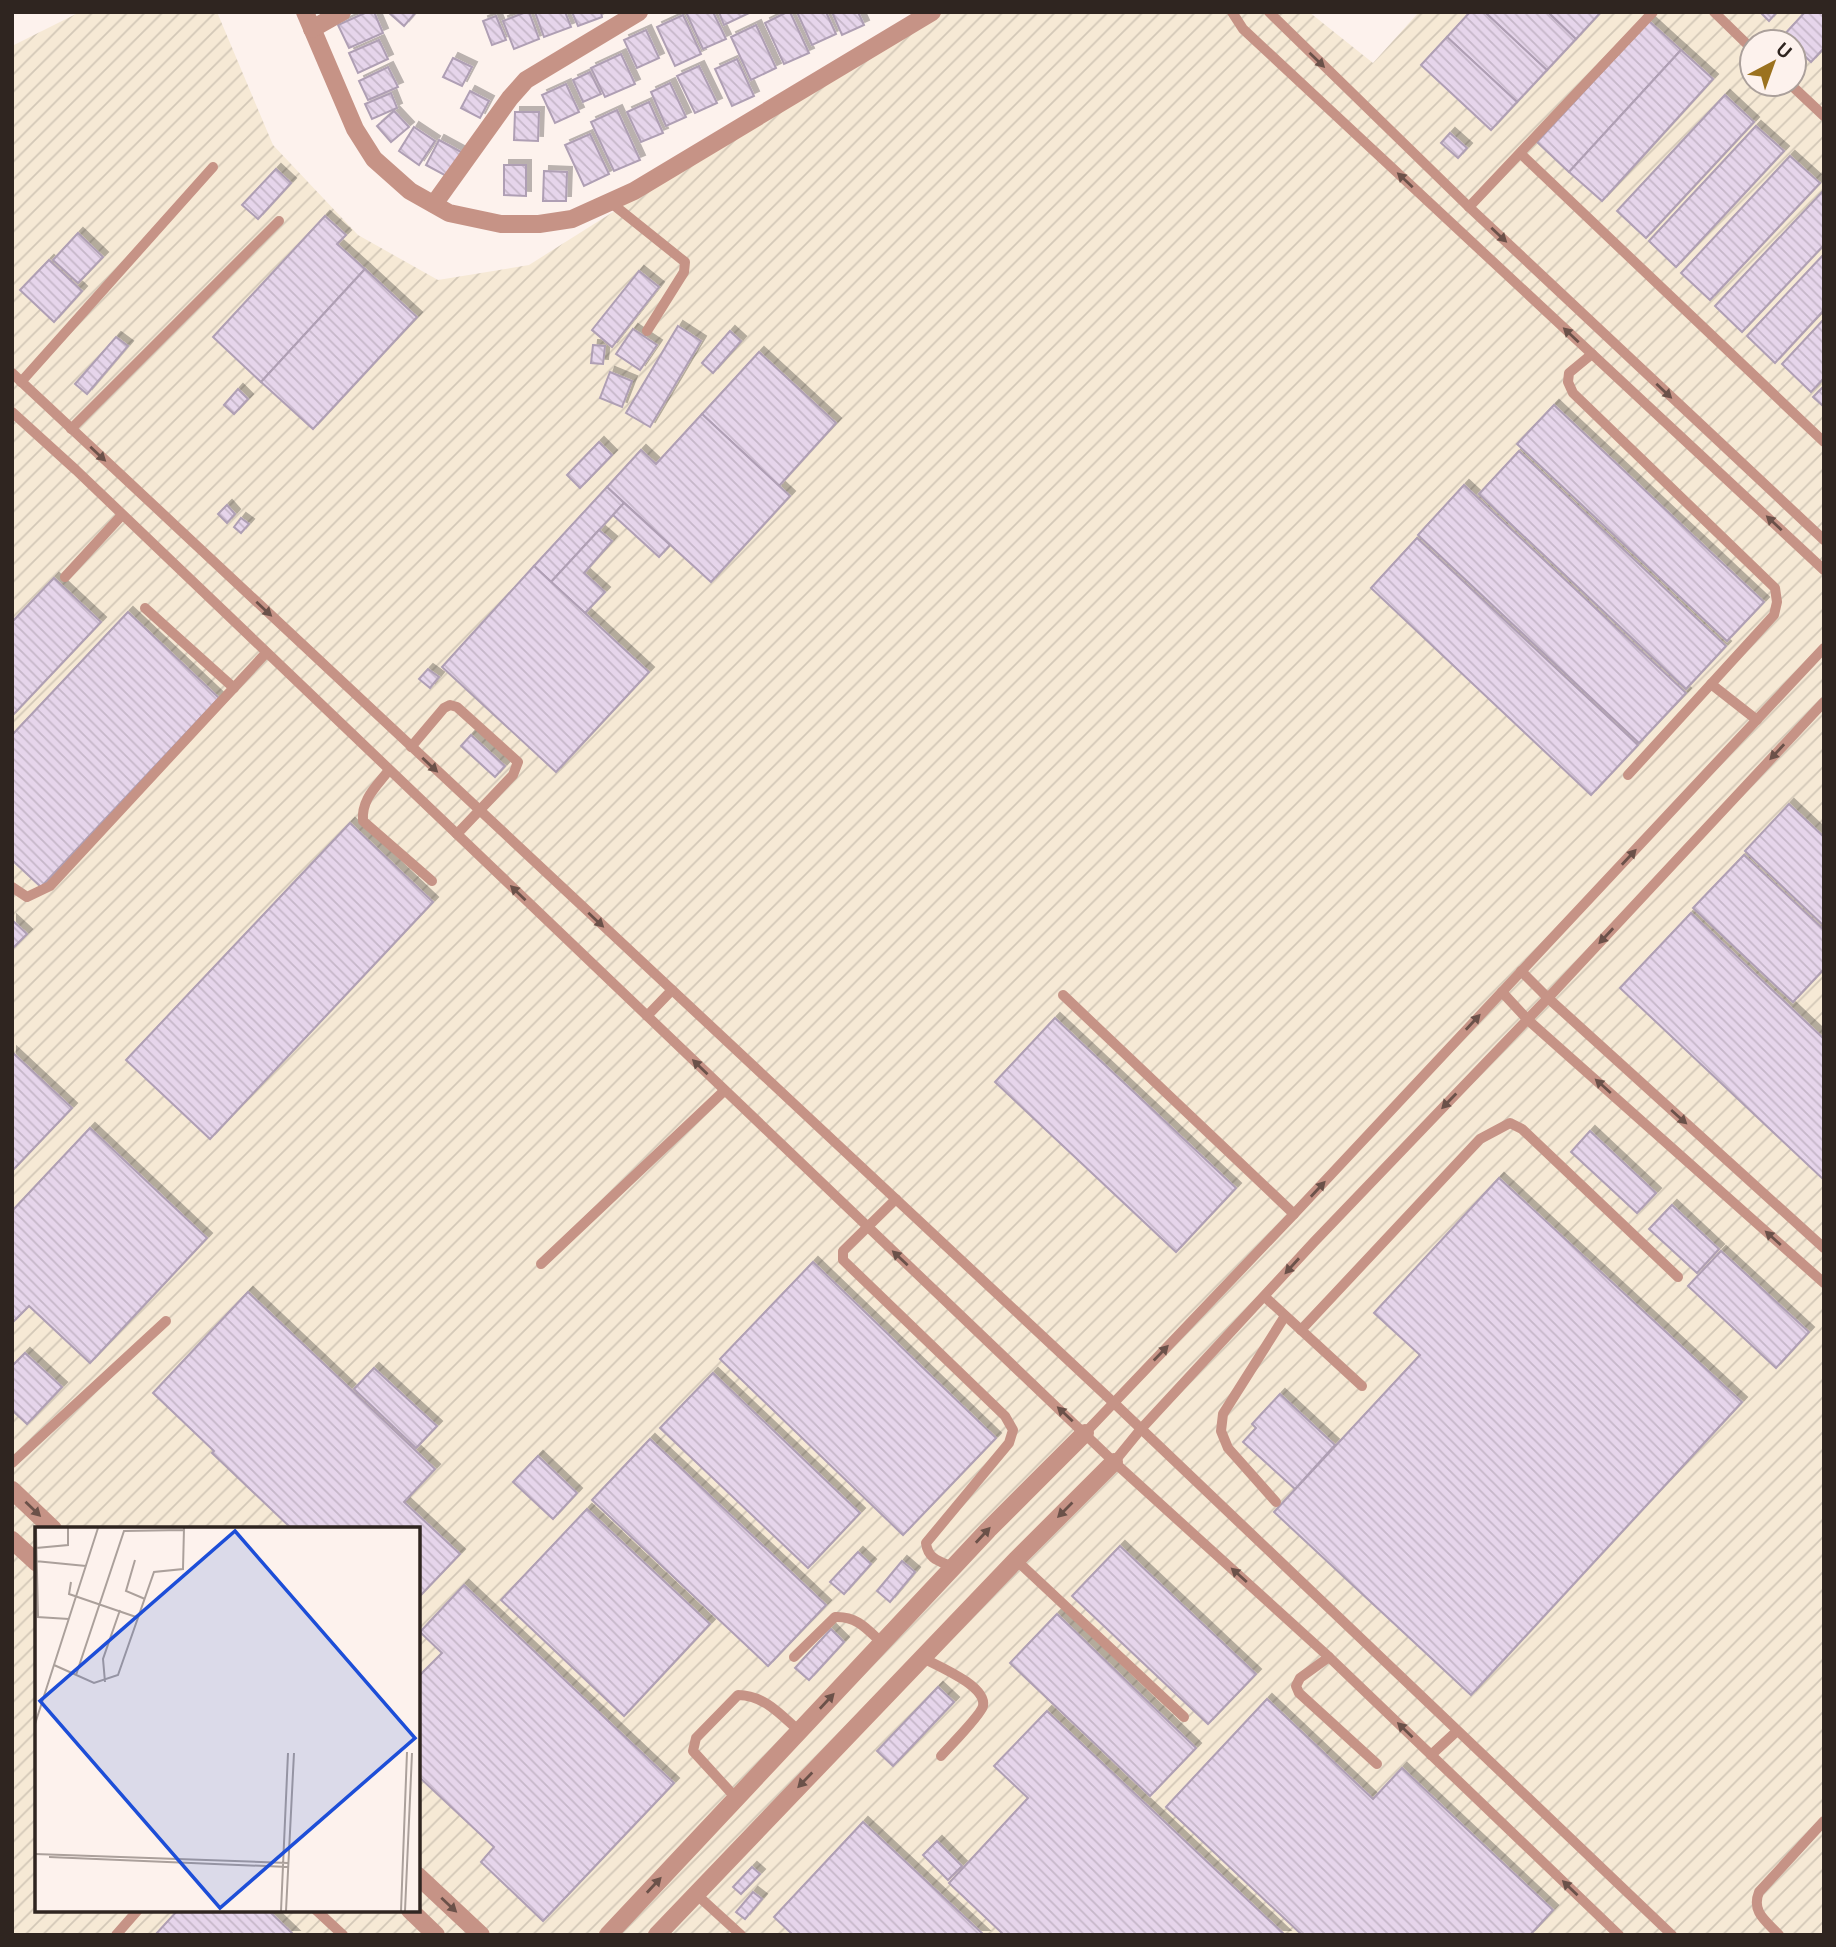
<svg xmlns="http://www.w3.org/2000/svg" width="1836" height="1947" viewBox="0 0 1836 1947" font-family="'DM Sans',sans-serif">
<defs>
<pattern id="industrial-furrows" width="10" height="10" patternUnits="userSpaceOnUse" patternTransform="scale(1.75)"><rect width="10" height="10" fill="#f6e9d5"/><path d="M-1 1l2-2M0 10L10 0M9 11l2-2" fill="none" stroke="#d3c8b7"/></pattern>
<pattern id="building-back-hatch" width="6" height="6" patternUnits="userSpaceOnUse" patternTransform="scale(1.75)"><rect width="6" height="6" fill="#e6d5eb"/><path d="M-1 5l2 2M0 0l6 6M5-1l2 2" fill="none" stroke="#c6b7c9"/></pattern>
<filter id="shadow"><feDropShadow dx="5" dy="-5" stdDeviation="0" flood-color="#0004"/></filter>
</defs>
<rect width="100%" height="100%" fill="#fdf2ed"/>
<path fill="url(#industrial-furrows)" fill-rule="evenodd" d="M80,12H217L273,145L358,235L438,280L529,265L930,12H1309L1373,63L1419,12H1824V1935H12V46ZM1752,42H1794V84H1752ZM37,1529H418V1910H37Z"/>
<g fill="url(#building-back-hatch)" stroke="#af9fb4" stroke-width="2" filter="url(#shadow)">
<path d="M367,12H374L383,33L349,48L338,25Z"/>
<path d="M388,12H416L404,26Z"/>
<path d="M526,12H529L539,39L514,49L503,21Z"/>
<path d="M535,12H565L571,27L544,37Z"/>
<path d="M572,12H601L602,17L578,26Z"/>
<path d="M686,12H713L726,39L703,49Z"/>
<path d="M719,12H749V13L724,25Z"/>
<path d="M787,12H790L809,53L784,64L765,23Z"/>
<path d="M797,12H826L836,34L812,45Z"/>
<path d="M832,12H858L864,25L842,35Z"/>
<path d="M1470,12H1485L1547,70L1517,102L1447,37Z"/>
<path d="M1485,12H1548L1576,39L1547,70Z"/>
<path d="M1548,12H1601L1576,39Z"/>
<path d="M1760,12H1777L1769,21Z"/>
<path d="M1805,12H1824V48L1811,62L1794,46V42H1790L1783,36Z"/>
<path d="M683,15L701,54L675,66L657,27Z"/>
<path d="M496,16L506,40L492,45L483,21Z"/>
<path d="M1649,21L1681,50L1569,172L1537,142Z"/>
<path d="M756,25L776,68L751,80L731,37Z"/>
<path d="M646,30L659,58L637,68L624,40Z"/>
<path d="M1447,37L1517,102L1491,130L1421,65Z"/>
<path d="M379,40L388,59L358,73L349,53Z"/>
<path d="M1681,50L1713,79L1602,201L1569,172Z"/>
<path d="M621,54L635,84L605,97L591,68Z"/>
<path d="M453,58L472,67L462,86L443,77Z"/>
<path d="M737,59L754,96L732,106L715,69Z"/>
<path d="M699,66L717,103L695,113L677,76Z"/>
<path d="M388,67L398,87L368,100L359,81Z"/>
<path d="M590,72L601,94L583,102L573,80Z"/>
<path d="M670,83L686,117L666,126L651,92Z"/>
<path d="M566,84L579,112L555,123L542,95Z"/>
<path d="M470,91L489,101L480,118L461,108Z"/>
<path d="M391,93L397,108L372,119L365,104Z"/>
<path d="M1725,95L1754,122L1646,238L1617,211Z"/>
<path d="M649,102L663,133L641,142L627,112Z"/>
<path d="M617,110L640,160L614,171L591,122Z"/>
<path d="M394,111L409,127L391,142L377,126Z"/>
<path d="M515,112H539L538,141L514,140Z"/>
<path d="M1756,126L1784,151L1676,267L1649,241Z"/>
<path d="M414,127L435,141L419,165L399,151Z"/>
<path d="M1450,133L1467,148L1458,158L1441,143Z"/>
<path d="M590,134L609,174L584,186L565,145Z"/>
<path d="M439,140L463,153L450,178L426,165Z"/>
<path d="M1790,156L1820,183L1710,300L1681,273Z"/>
<path d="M504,165H526V196L504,195Z"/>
<path d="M276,169L291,183L258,219L242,205Z"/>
<path d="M544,171L567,172L566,201H543Z"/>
<path d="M1824,190V245L1742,332L1715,306Z"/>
<path d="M325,216L346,235L337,244L365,269L261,382L213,337Z"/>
<path d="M78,233L103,257L78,283L53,260Z"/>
<path d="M1824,254V310L1775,363L1747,336Z"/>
<path d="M49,260L82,291L54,322L20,290Z"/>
<path d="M365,269L417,317L313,429L261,382Z"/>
<path d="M639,271L659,287L612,347L592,330Z"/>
<path d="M1824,319V378L1811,392L1782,364Z"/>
<path d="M678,326L701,341L650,427L626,413Z"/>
<path d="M633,329L657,345L640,370L616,354Z"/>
<path d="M730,331L741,341L713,373L702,363Z"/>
<path d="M116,337L128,346L87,394L75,384Z"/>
<path d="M593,345L605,346L603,364L591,363Z"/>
<path d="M759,352L836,423L779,486L702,414Z"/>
<path d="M610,372L632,381L622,407L600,398Z"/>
<path d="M1824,386V407L1813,397Z"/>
<path d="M238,389L248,399L234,414L224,405Z"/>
<path d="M1554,405L1764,602L1727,641L1517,444Z"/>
<path d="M702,414L790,496L711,582L607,487L641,450L656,464Z"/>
<path d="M599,442L612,455L580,488L567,475Z"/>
<path d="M1519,451L1726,646L1686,689L1479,494Z"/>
<path d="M1464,485L1686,693L1639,743L1418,535Z"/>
<path d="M607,487L624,503L551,582L534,566Z"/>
<path d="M624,503L670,545L659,557L613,515Z"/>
<path d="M227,505L235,514L227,523L218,514Z"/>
<path d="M241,518L249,524L241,533L234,527Z"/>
<path d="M599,530L612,541L584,573L605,592L585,613L551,582Z"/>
<path d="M1417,538L1638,745L1591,795L1371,588Z"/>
<path d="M534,566L649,672L556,772L442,667Z"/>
<path d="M54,578L101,622L12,716V622Z"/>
<path d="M128,612L219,698L41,887L12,860V735Z"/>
<path d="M428,669L439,677L430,688L419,679Z"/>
<path d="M471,735L505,766L495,777L461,746Z"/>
<path d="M1789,804L1824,837V926L1745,851Z"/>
<path d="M350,823L433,902L210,1139L126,1060Z"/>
<path d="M1744,855L1824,930V969L1793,1002L1693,908Z"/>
<path d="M1691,913L1824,1039V1180L1620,988Z"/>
<path d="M12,920L27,934L12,949Z"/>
<path d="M1055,1018L1236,1188L1176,1252L995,1082Z"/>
<path d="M12,1052L72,1108L12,1171Z"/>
<path d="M90,1128L207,1238L90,1363L29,1306L12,1323V1211Z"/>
<path d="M1590,1131L1656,1193L1637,1213L1571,1152Z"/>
<path d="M1499,1178L1742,1402L1471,1695L1274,1512L1420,1355L1374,1313Z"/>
<path d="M1672,1205L1719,1249L1697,1273L1649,1229Z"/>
<path d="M1721,1251L1809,1332L1776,1368L1688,1286Z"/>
<path d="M813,1262L996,1438L903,1535L720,1359Z"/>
<path d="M248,1292L435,1469L404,1502L460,1554L418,1598V1529H292L212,1453L214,1451L153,1393Z"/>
<path d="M25,1353L62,1387L27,1424L12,1410V1366Z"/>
<path d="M374,1368L437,1426L416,1448L354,1389Z"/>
<path d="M713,1373L860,1513L808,1568L660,1428Z"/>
<path d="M1280,1394L1335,1445L1295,1489L1243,1442L1256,1428L1252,1424Z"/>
<path d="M650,1439L826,1605L768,1666L592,1500Z"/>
<path d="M538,1456L577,1493L553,1519L513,1482Z"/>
<path d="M587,1509L710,1624L624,1716L501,1600Z"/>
<path d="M1120,1546L1256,1674L1208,1724L1072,1596Z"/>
<path d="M858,1552L871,1564L844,1594L830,1582Z"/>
<path d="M902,1561L915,1572L890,1602L877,1591Z"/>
<path d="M464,1585L674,1783L543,1921L481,1862L494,1847L418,1776V1677L442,1653L420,1632Z"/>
<path d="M1057,1614L1196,1748L1150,1796L1010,1663Z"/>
<path d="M831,1629L844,1642L809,1680L795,1668Z"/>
<path d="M938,1687L954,1702L893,1766L877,1751Z"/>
<path d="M1267,1699L1373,1799L1402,1768L1553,1910L1530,1935H1302L1166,1807Z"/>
<path d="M1047,1711L1285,1935H1004L949,1883L1028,1798L994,1766Z"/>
<path d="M863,1822L984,1935H793L774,1917Z"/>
<path d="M937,1841L962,1866L948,1880L923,1855Z"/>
<path d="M752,1867L760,1874L741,1894L733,1887Z"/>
<path d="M753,1892L762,1899L745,1919L736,1912Z"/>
<path d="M178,1910H268L294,1935H155Z"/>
</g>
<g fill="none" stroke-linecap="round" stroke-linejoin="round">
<g stroke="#c69386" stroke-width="10">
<path d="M1232,12L1243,29L1824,570"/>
<path d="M1269,12L1469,207L1824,540"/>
<path d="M1714,12L1752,49"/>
<path d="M1790,84L1824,116"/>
<path d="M1521,154L1824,442"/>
<path d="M610,202L685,262L684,272L647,331"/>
<path d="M1469,207L1653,12"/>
<path d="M1592,354L1569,373L1568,382L1573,393L1775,588L1777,602L1774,615L1628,775"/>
<path d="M12,373L1114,1403L1672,1935"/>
<path d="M21,382L213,167"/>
<path d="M12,412L76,470L1114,1462L1329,1657L1619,1935"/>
<path d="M71,429L279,221"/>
<path d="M65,577L122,515"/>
<path d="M145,608L234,688"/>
<path d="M1711,684L1757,720"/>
<path d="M411,747L444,708L450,705L457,707L518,762L513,775L457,834"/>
<path d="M389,770C377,786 361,799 363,821L432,881"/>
<path d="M12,887L27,897L50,886L266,653"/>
<path d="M1521,971L1548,998L1824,1248"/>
<path d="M1502,992L1528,1020L1824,1283"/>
<path d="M1063,995L1294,1214"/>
<path d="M647,1016L672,990"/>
<path d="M896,1199L843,1251V1260L1005,1416L1013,1430L1009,1443L926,1543C928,1559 939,1561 953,1567"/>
<path d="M541,1264L724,1091"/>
<path d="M1265,1297L1362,1386"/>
<path d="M1301,1330L1480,1139L1510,1123L1522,1129L1678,1277"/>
<path d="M1085,1433L1294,1214L1824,648"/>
<path d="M1114,1462L1141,1429L1314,1242L1548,998L1824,702"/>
<path d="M12,1463L166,1321"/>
<path d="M1276,1502L1228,1448L1221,1431L1223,1414L1285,1316"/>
<path d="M1016,1560L1184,1717"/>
<path d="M794,1657L835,1617C857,1616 867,1629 882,1643"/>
<path d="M1329,1657L1300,1678L1296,1686L1299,1693L1377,1764"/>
<path d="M923,1658C938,1666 987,1686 983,1706C981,1715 949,1747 941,1756"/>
<path d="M1431,1755L1457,1731"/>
<path d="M736,1798L693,1751L696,1738L738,1695C764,1695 781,1715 799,1731"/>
<path d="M696,1894L741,1935"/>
<path d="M316,1910L343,1935"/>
<path d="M116,1935L138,1910"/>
<path d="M1779,1935C1766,1921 1751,1912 1759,1892L1824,1821"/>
</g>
<g stroke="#c69386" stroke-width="18">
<path d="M305,12L355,129L374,159L410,191L449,213L501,224H539L572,219L634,191L932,12"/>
<path d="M312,29L342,12"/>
<path d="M434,204L510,98L526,80L639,12"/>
<path d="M12,1490L53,1529"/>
<path d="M12,1540L37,1563"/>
<path d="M418,1876L481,1935"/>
<path d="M410,1910L436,1935"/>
<path d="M608,1935L988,1530L1085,1433"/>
<path d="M657,1935L1016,1560L1114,1462"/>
</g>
</g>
<defs><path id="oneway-solid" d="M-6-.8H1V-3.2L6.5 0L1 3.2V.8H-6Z" transform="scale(1.75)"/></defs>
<g fill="#6b5149">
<use href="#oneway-solid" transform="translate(1317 60) rotate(44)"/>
<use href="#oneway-solid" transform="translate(1405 180) rotate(-137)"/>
<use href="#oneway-solid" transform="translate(1499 235) rotate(43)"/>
<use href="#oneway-solid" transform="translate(1571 335) rotate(-137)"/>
<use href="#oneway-solid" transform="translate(1664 391) rotate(43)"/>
<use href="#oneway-solid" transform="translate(98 454) rotate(43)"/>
<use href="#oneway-solid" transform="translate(1774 523) rotate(-137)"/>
<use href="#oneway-solid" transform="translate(264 609) rotate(43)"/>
<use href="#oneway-solid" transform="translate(1777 752) rotate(133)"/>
<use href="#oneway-solid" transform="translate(430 765) rotate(43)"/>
<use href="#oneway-solid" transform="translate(1629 857) rotate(-47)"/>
<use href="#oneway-solid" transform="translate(518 893) rotate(-136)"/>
<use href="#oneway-solid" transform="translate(596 920) rotate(43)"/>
<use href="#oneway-solid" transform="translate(1606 936) rotate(133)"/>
<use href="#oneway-solid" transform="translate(1473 1022) rotate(-47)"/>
<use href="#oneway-solid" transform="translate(700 1067) rotate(-136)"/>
<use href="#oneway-solid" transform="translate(1603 1086) rotate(-138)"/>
<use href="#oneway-solid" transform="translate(1449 1101) rotate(134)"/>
<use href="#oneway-solid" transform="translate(1679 1117) rotate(42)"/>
<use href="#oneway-solid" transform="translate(1318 1189) rotate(-47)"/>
<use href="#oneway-solid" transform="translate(1773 1238) rotate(-138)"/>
<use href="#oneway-solid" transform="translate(900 1258) rotate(-137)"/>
<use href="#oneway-solid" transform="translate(1292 1266) rotate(132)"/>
<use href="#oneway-solid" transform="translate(1161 1353) rotate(-46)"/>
<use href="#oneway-solid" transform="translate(1065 1414) rotate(-137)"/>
<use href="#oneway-solid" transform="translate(33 1509) rotate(44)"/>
<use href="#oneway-solid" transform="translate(1065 1510) rotate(135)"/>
<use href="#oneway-solid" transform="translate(983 1535) rotate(-47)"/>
<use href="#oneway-solid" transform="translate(1239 1575) rotate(-138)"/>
<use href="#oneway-solid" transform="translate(827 1701) rotate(-47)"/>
<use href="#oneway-solid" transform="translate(1405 1730) rotate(-136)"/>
<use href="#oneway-solid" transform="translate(805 1780) rotate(134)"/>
<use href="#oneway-solid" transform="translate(654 1885) rotate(-47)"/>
<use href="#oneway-solid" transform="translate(1570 1888) rotate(-136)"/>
<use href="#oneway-solid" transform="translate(449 1905) rotate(43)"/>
</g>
<g transform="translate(35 1527)">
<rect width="385" height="385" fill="#fdf2ed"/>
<path fill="none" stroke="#aba09b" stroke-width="2" d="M1,1L3,90M1,21L33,18V1M100,33L91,64L110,72M0,34L51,39M36,55L34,67L104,91M2,90L34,92M19,138L59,156L83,148L119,45L148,42L149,1M41,148L89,4L149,3M70,155L68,132L85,83M0,197L63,1M0,327L253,336M14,330L253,340M246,384L253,226M251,384L259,226M366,384L372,225M370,384L377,226"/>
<path fill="#1d4ed8" fill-opacity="0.15" stroke="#1d4ed8" stroke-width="3.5" d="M200,4L380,211L185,381L5,174Z"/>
<rect width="385" height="385" fill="none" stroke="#2f2520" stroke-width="3.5"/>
</g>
<rect width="1836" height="1947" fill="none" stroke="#2f2520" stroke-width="28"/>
<g transform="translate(1773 63) rotate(41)"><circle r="33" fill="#fdf2ed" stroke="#aba09b" stroke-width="2"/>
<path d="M0-5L12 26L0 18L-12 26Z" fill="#9b721f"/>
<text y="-10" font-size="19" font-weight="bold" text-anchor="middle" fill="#2f2520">U</text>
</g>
</svg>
